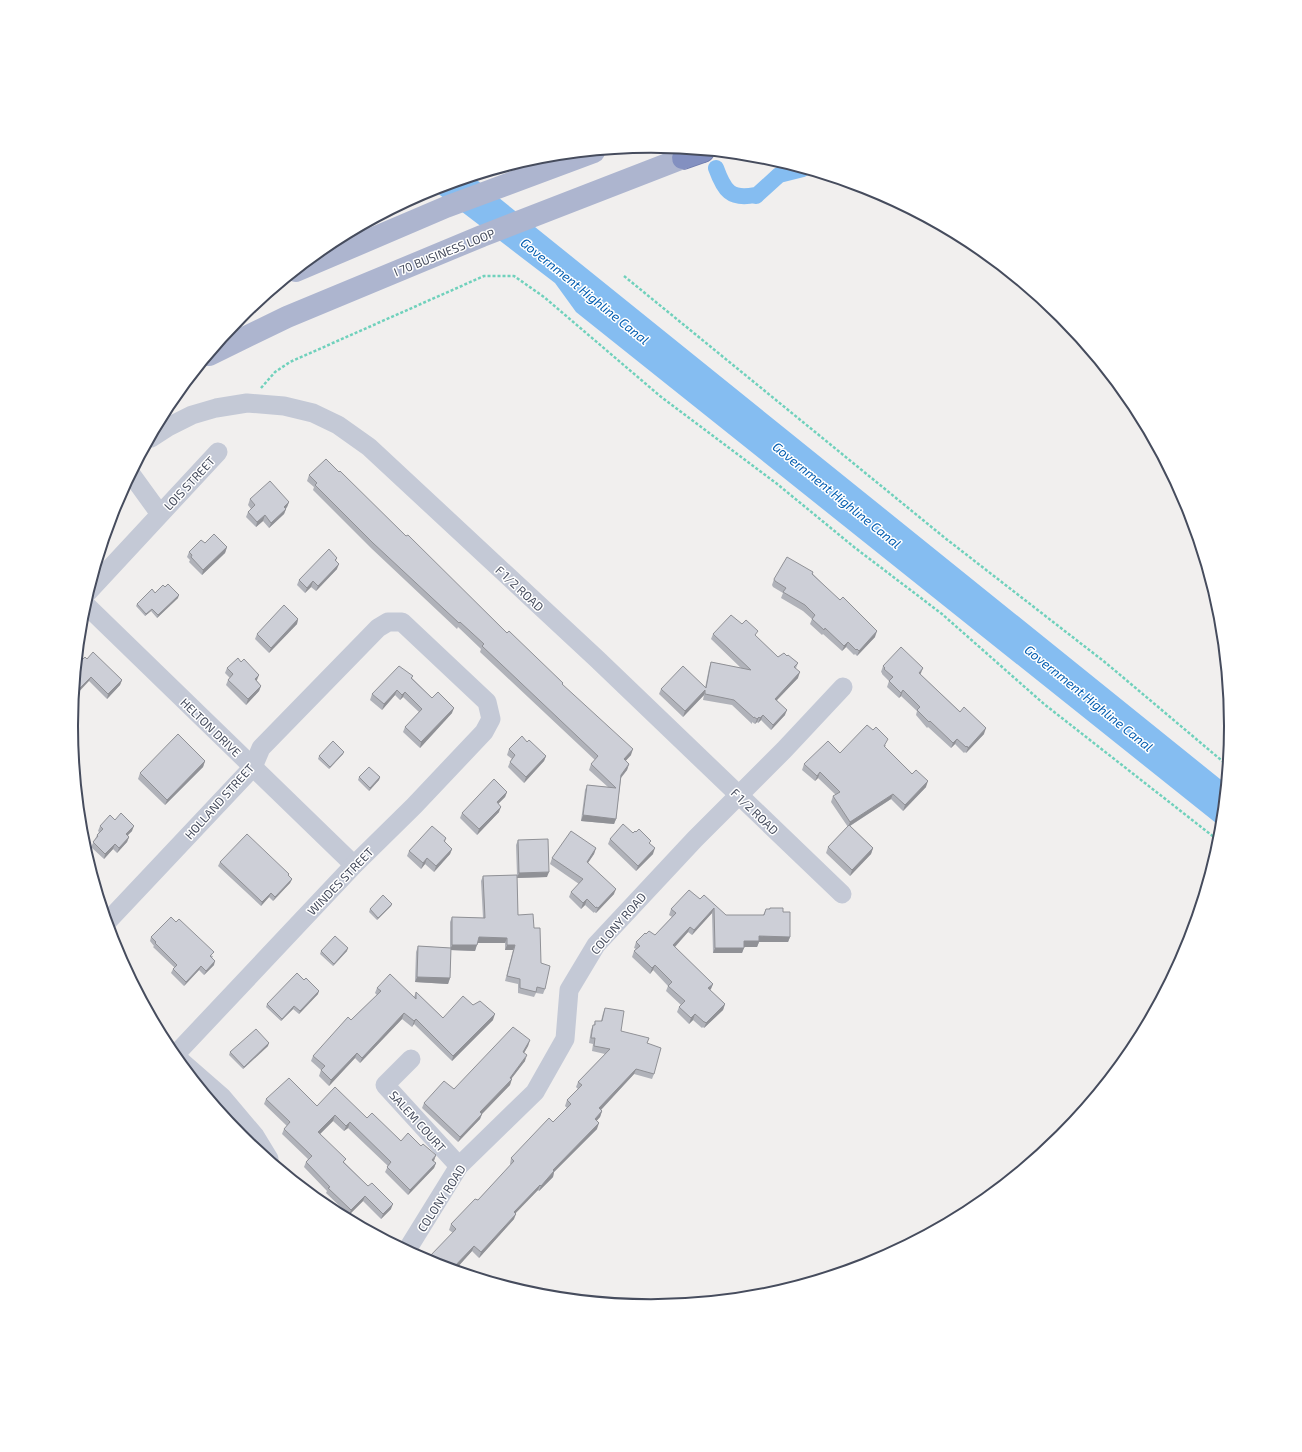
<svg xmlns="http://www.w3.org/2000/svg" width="1302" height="1452" viewBox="0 0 1302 1452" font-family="'Exo 2',sans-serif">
<rect width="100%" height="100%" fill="#f1efee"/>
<path fill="#85bdf1" d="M473,177L1225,783L1221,827L576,312L555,283L432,189Z"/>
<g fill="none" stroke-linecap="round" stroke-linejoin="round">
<path stroke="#85bdf1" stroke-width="16" d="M716,168C724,190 730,200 755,195L756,196L779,175L803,169"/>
<g stroke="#6f7bac" stroke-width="24">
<path id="highway" d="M683,158L703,151"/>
</g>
<g stroke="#70d1bc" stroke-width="2.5" stroke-dasharray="3 2" stroke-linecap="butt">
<path d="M624,276L945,538L1106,663L1227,765"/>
<path d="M261,388L275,372L290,362L484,276H514L544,297L660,396L776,483L854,547L942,614L1044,704L1219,841"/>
</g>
<g stroke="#c4c9d6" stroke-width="19">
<path d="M151,438L168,427L192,415L216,408L247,403L284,406L313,413L338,425L369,447L597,659L842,894"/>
<path d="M131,474L160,514"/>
<path d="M88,592L218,452"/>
<path d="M85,604L354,865"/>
<path d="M107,922L253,767L261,748L378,628L388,622H402L487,702L491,719L484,732L414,806L354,865L175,1055"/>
<path d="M175,1056L222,1097L255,1136L269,1159"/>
<path d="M411,1059L385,1085L459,1166"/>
<path d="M407,1250L459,1166L535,1092L565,1039L569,990L596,945L695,839L784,750L843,687"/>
</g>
<g stroke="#adb5cf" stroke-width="22">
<path d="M296,271L446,207L594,152"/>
<path d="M209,355L287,317L482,236L683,158"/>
</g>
<use href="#highway" stroke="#8390c0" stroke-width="22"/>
</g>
<g fill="#b0b2b9">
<path d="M339,472L507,633L563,683L562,685L631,755L625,761L629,764L627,770L621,778L616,819L614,824L581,821L585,790L587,785L608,787L589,770L591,764L595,760L480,652L481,649L458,627L457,629L371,548L313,490L314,487L307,481L309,475Z"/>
<path d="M250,499L289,502L287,507L286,509L284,514L269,528L263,521L256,527L246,517L248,512L251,509L248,505Z"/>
<path d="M205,543L227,547L225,553L202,575L189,562L190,560L187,557L189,552Z"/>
<path d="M337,558L336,561L337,569L316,591L311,587L305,593L297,585L299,580Z"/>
<path d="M813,572V574L875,637L857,656L855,654L854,655L846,647L842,651L823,634L822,635L810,624L812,619L803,611L781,598L783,593L773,587L772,585L774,579Z"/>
<path d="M155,593L178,598L157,618L151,611L145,616L136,606L137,604Z"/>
<path d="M298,619L297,624L269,653L255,639L257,634Z"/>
<path d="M713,634L757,637L778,657L787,656L798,663L796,668L798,678L777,700L785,715L771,730L761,720L758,723L757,722L755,724L752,722V724L732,705L703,700L704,695L683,717L659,694L661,689L705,688L709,668L711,662L741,668L711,639Z"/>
<path d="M87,659L122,680L120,685L107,699L89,681Z"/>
<path d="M883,666L921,673L920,674L984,734L966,753L965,752L964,753L955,744L951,748L928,727L927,728L916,715L917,711L901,696L899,698L887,687L889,681L882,674V673L881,672Z"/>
<path d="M227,668L257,680V681L261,686L259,691L246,705L226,685L228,680L230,678L225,673Z"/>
<path d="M413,676L412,678L432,698L452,713L420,748L403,732L405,727L419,712L403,697L400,700L395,695L382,710L370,700L372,694Z"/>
<path d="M527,742L546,756L544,761L524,783L508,767L510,762L512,759L507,755L509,749Z"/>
<path d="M886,745L885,747L893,755L926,787L903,811L891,799L850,826L873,848L871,854L850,876L826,853L828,847L848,827L831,802L833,796L836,795L818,778L815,781L802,770L804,764L840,753Z"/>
<path d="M343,754L329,769L318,759L319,756Z"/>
<path d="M205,761L203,767L165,805L138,779L140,773Z"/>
<path d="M359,777H380L379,780L369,791L358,780Z"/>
<path d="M507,792L505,797L498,804L499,812L477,835L460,818L462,813Z"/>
<path d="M115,820L132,831L128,835L129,837L127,842L117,853L113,849L104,859L91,847L97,835L99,832L98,831L100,826Z"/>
<path d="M633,833L653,854L636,871L608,844L610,839Z"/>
<path d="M446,838L445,842L452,849L450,854L434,872L425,864L421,869L407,856L409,851Z"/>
<path d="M518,840L547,877L517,878L518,915L534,928L541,963L545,989L543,994L536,993L534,997L518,993V984L505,981L513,950H505V943H477L475,951L451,950L450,978L448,984L415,982L416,952L418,946L450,948V922L452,917L483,918L481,881L483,876L517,875L516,845Z"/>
<path d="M596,848L594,854L588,863L614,894L596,913L594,912V913L585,905L581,909L569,897L571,892L579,884L550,864L552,858Z"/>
<path d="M220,862L288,876L292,879L290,883L273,901L269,897L261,906L218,866Z"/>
<path d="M700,899L726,915H763L766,909H769L770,908L783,912L790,937L788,942H759L757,947H744L742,953H713L712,913L692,935L688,932L675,947L713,984L710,990L725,1004L723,1010L704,1028L703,1027L702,1028L693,1020L689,1024L677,1012L679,1007L681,1005L666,991L668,986L653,970L650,974L632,957L634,951L636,949L634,948L636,942L646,934L655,935L672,917L669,915L671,909Z"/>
<path d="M392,904L391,906L377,920L369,912L370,909Z"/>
<path d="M151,937L213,956L212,958L214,965L204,975L199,970L184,986L171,973L173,969L175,968L153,947L154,946L150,941Z"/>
<path d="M321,951H347L333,966L320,954Z"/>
<path d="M377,988L414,997L416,992L443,1018L473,1005L493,1020L452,1061L414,1024L412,1027L402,1019L360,1063L355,1058L329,1086L319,1076L321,1070L311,1061L313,1056L377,995L375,993Z"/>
<path d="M318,994L299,1014L293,1009L281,1021L266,1007L267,1004Z"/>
<path d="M605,1008L621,1031L647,1043L654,1074L652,1079L634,1074L601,1110L602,1111L600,1117L596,1121L597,1129L554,1172L553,1177L539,1191L538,1190L515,1213L514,1219L479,1258L472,1251L455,1270L428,1261L429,1257L453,1233L449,1230L451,1224L478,1200L511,1165L510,1164L511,1158L553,1122L567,1108L565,1106L567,1100L578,1089L576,1087L578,1082L605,1054L592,1051L593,1044L589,1043L591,1030L593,1025H594L595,1021H601L603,1013Z"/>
<path d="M530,1040L528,1046L524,1053L525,1061L511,1079L510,1085L482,1114L480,1119L458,1142L422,1108L424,1103L454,1089Z"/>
<path d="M268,1046L243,1069L229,1055L230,1052Z"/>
<path d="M266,1099L317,1106L367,1118L401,1141L421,1146L436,1155L433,1161L436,1163L434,1168L408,1195L385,1172L388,1166L348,1128L344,1131L333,1121L320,1134L345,1163L391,1209L381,1219L363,1201L349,1215L326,1193L327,1191L304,1167L306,1162L308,1159L282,1134L284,1129L287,1126L264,1104Z"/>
</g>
<g fill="#909196">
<path d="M289,502L287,507L282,512L284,507Z"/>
<path d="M286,509L284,514L269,528L271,523Z"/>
<path d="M265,515L263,521L256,527L257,522Z"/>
<path d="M227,547L225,553L202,575L203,570Z"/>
<path d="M339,564L337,569L316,591L318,586Z"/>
<path d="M313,581L311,587L305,593L307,588Z"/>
<path d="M179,595L178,598L157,618L158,615Z"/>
<path d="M152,609L151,611L145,616L146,614Z"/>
<path d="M298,619L297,624L269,653L271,648Z"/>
<path d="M877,631L875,637L857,656L859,651Z"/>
<path d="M848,642L846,647L842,651L844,646Z"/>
<path d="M923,668L921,673L917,678L919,673Z"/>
<path d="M800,672L798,678L773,704L775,699Z"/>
<path d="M259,675L257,680L253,685L255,679Z"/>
<path d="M91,677L89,681L74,697V694Z"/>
<path d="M122,680L120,685L107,699L108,694Z"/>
<path d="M261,686L259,691L246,705L248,699Z"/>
<path d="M397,690L395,695L382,710L384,704Z"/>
<path d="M705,690L704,695L683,717L685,711Z"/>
<path d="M903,690L901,696L899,698L901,693Z"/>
<path d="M405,692L403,697L400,700L402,695Z"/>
<path d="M454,708L452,713L420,748L421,742Z"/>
<path d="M787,710L785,715L771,730L773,725Z"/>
<path d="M763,715L761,720L758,723L760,718Z"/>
<path d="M759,717L757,722L755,724L757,719Z"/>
<path d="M986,728L984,734L966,753L968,748Z"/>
<path d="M957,739L955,744L951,748L953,743Z"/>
<path d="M633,749L631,755L622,765L624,759Z"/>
<path d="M344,752L343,754L329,769L330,767Z"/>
<path d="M546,756L544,761L524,783L526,777Z"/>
<path d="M205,761L203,767L165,805L167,800Z"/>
<path d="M629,764L627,770L619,780L621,775Z"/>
<path d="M820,772L818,778L815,781L817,776Z"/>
<path d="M380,777L379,780L369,791L370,788Z"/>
<path d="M928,781L926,787L903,811L905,805Z"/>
<path d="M507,792L505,797L495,807L497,802Z"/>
<path d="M893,794L891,799L848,827L850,822Z"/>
<path d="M501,807L499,812L477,835L479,829Z"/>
<path d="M583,815L616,819L614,824L581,821Z"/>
<path d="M134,826L132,831L124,839L126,834Z"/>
<path d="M129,837L127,842L117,853L119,848Z"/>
<path d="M115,844L113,849L104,859L105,854Z"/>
<path d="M596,848L594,854L585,867L587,862Z"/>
<path d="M655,848L653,854L636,871L638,866Z"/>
<path d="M873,848L871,854L850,876L852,870Z"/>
<path d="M452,849L450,854L434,872L436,866Z"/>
<path d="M427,858L425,864L421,869L423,863Z"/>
<path d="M549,872L547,877L517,878L519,873Z"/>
<path d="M292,879L290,883L273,901L275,897Z"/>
<path d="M616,889L614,894L596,913L598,908Z"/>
<path d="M271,893L269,897L261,906L262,902Z"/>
<path d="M587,899L585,905L581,909L583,903Z"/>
<path d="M392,904L391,906L377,920L378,918Z"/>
<path d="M714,908L712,913L692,935L694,930Z"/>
<path d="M690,927L688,932L671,951L673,945Z"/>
<path d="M759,936L790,937L788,942H759L757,947H742L744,941Z"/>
<path d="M479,937L507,938L505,943H477Z"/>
<path d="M452,945H477L475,951L450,950Z"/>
<path d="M507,945H515L513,950H505Z"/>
<path d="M348,948L347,951L333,966L334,964Z"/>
<path d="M715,948H744L742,953H713Z"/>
<path d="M215,961L214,965L204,975L206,971Z"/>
<path d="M655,965L653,970L650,974L652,968Z"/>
<path d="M201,966L199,970L184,986L186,982Z"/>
<path d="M417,977L450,978L448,984L415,982Z"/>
<path d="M713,984L711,989L706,994L708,988Z"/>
<path d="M319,991L318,994L299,1014L300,1011Z"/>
<path d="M725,1004L723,1010L704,1028L706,1023Z"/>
<path d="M294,1006L293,1009L281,1021L282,1019Z"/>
<path d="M404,1013L402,1019L360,1063L362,1058Z"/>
<path d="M495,1014L493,1020L452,1061L453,1056Z"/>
<path d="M695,1014L693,1020L689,1024L691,1018Z"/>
<path d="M416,1019L414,1024L412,1027L414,1021Z"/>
<path d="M530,1040L528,1046L521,1058L523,1052Z"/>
<path d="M269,1043L268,1046L243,1069L244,1067Z"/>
<path d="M357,1053L355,1058L329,1086L331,1080Z"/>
<path d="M527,1055L525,1061L508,1083L510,1078Z"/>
<path d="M636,1069L634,1074L597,1114L599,1108Z"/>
<path d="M512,1079L510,1085L478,1118L480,1112Z"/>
<path d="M602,1111L600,1117L593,1125L595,1119Z"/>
<path d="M482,1114L480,1119L458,1142L460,1137Z"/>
<path d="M335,1115L333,1121L316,1138L318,1132Z"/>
<path d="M350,1122L348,1128L344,1131L346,1126Z"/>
<path d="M599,1123L597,1129L554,1172L553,1177L539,1191L541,1186L553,1170Z"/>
<path d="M436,1155L434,1161L430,1165L432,1160Z"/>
<path d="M436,1163L434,1168L408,1195L410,1190Z"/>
<path d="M540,1185L538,1190L512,1217L514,1212Z"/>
<path d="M365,1196L363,1201L349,1215L351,1210Z"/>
<path d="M393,1204L391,1209L381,1219L383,1214Z"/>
<path d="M516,1214L514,1219L479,1258L481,1252Z"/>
<path d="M474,1246L472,1251L455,1270L452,1269Z"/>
</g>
<g fill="#cdcfd7" stroke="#909196">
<path d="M326,459L339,472L340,471L406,536L408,535L507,633L509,631L563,683L562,684L633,749L624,759L629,764L621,775L616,819L583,815L587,785L616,788L591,764L598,756L482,646L484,644L460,622L459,623L373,543L315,485L317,483L309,475Z"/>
<path d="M270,481L289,502L284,507L286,509L271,523L265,515L257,522L248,512L255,505L250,499Z"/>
<path d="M214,534L227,547L203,570L191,557L192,555L189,552L201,540L205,543Z"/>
<path d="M329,549L337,558L335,560L339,564L318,586L313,581L307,588L299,580Z"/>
<path d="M787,557L813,572L812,574L840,600L843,597L877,631L859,651L857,649L856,650L848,642L844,646L825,628L824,630L812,619L815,615L805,605L783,592L786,588L775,581L774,579Z"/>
<path d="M168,584L179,595L158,615L152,609L146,614L137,604L152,589L155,593L163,585L165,587Z"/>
<path d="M284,605L298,619L271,648L257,634Z"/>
<path d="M731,615L742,624L746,620L758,631L755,635L778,657L784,653L787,656L788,655L798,663L794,667L800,672L775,699L787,710L773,725L763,715L760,718L759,717L757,719L754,717V718L734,700L705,694V690L685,711L661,689L683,666L706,688L711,662L751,670L713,634Z"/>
<path d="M901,647L923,668L919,673L960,712L964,707L986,728L968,748L967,746L966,747L957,739L953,743L930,721L929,722L917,710L920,707L903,690L901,693L889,681L893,677L884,669L885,668L883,666Z"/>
<path d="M93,652L122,680L108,694L91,677L74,694L77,665L85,657L87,659Z"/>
<path d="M238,658L241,662L244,659L259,675L255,679L261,686L248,699L228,680L233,674L227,668Z"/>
<path d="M399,666L413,676L411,678L432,698L438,692L454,708L421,742L405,727L422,709L405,692L402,695L397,690L384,704L372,694Z"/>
<path d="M867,725L873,730L876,727L888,739L884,746L912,774L916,770L928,781L905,805L893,794L850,822L833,796L840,792L820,772L817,776L804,764L828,741L840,753Z"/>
<path d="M178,734L205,761L167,800L140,773Z"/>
<path d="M522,736L527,742L529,740L546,756L526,777L510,762L515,755L509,749Z"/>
<path d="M333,741L344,752L330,767L319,756Z"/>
<path d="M369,767L380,777L370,788L359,777Z"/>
<path d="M494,779L507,792L497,802L501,807L479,829L462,813Z"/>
<path d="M121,813L134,826L126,834L129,837L119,848L115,844L105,854L93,842L98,836L97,835L103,829L100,826L110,815L115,820Z"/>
<path d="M623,824L633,833L635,831L636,832L639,829L651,841L649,843L655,848L638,866L610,839Z"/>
<path d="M849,825L873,848L852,870L828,847Z"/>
<path d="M432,826L446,838L444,841L452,849L436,866L427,858L423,863L409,851Z"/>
<path d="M571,831L596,848L587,862L616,889L598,908L596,907V908L587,899L583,903L571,892L583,879L552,858Z"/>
<path d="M247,834L289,874L288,875L292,879L275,897L271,893L262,902L220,862Z"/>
<path d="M548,839L549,872L519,873L518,840Z"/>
<path d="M85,850H91L90,864Z"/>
<path d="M517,875L518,915L533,914L534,928H540L541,963L550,966L545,989L537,987L536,992L520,988V979L507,976L515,945H507V938L479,937L477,945H452V917L485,918L483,876Z"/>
<path d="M689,890L700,899L704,895L726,915H764L766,909H770V908H783V912H790V937L759,936V941H744V948H715L714,908L694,930L690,927L673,945L713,984L708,988L725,1004L706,1023L705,1022H704L695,1014L691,1018L679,1007L685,1001L668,986L672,982L655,965L652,968L634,951L640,946L636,942L645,933L646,934L649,931L655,935L676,913L671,909Z"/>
<path d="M383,895L392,904L378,918L370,909Z"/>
<path d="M171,917L176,922L179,919L214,952L210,956L215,961L206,971L201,966L186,982L173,969L177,965L155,943L156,942L151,937Z"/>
<path d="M335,936L348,948L334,964L321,951Z"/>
<path d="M418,946L451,948L450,978L417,977Z"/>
<path d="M297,973L304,980L306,978L319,991L300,1011L294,1006L282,1019L267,1004Z"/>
<path d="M390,974L416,999V992L443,1018L463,996L473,1005L480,1001L495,1014L453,1056L416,1019L414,1021L404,1013L362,1058L357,1053L331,1080L321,1070L325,1066L313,1056L348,1017L351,1020L381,991L377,988Z"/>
<path d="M605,1008L624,1011L621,1031L649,1038L647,1043L661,1048L654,1074L636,1069L599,1108L602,1111L595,1119L599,1123L553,1170L554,1171L541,1186L540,1185L514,1212L516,1214L481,1252L474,1246L452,1269L437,1264L429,1257L456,1229L451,1224L475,1199L478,1200L514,1161L511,1158L549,1118L553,1122L571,1104L567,1100L582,1085L578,1082L610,1049L594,1046L595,1038H591L593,1025H595V1021H602Z"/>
<path d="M513,1027L530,1040L523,1052L527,1055L510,1078L512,1079L480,1112L482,1114L460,1137L424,1103L444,1081L454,1089Z"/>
<path d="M256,1029L269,1043L244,1067L230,1052Z"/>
<path d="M289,1078L317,1106L335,1087L367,1118L372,1113L401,1141L408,1133L421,1146L423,1144L436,1155L432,1160L436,1163L410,1190L387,1167L391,1162L350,1122L346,1126L335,1115L318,1132L346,1159L343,1162L368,1186L372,1183L393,1204L383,1214L365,1196L351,1210L328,1188L330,1187L306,1162L312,1156L284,1129L290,1122L266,1099Z"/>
</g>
<g text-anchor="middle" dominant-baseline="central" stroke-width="3" stroke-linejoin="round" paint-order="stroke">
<g font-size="12" fill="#464c5d" stroke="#fff">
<text transform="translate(444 252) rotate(-22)">I 70 BUSINESS LOOP</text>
<text transform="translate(189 483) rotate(-47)">LOIS STREET</text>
<text transform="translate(520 588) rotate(43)">F 1/2 ROAD</text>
<text transform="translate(211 727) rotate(44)">HELTON DRIVE</text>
<text transform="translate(219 801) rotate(-48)">HOLLAND STREET</text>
<text transform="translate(755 811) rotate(44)">F 1/2 ROAD</text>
<text transform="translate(340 881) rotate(-46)">WINDES STREET</text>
<text transform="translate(618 923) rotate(-49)">COLONY ROAD</text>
<text transform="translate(418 1121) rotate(48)">SALEM COURT</text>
<text transform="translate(441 1198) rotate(-57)">COLONY ROAD</text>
</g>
<g font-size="13" font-style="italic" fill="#045eb1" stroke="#fff">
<text transform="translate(585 291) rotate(39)">Government Highline Canal</text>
<text transform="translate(837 495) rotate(39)">Government Highline Canal</text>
<text transform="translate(1089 698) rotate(39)">Government Highline Canal</text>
</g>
</g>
<path d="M0 0H1302V1452H0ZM78 726a573 573 0 1 1 1146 0a573 573 0 1 1-1146 0Z" fill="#fff" fill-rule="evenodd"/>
<path fill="none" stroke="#464c5d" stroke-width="2" d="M78 726a573 573 0 1 1 1146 0a573 573 0 1 1-1146 0Z"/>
</svg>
